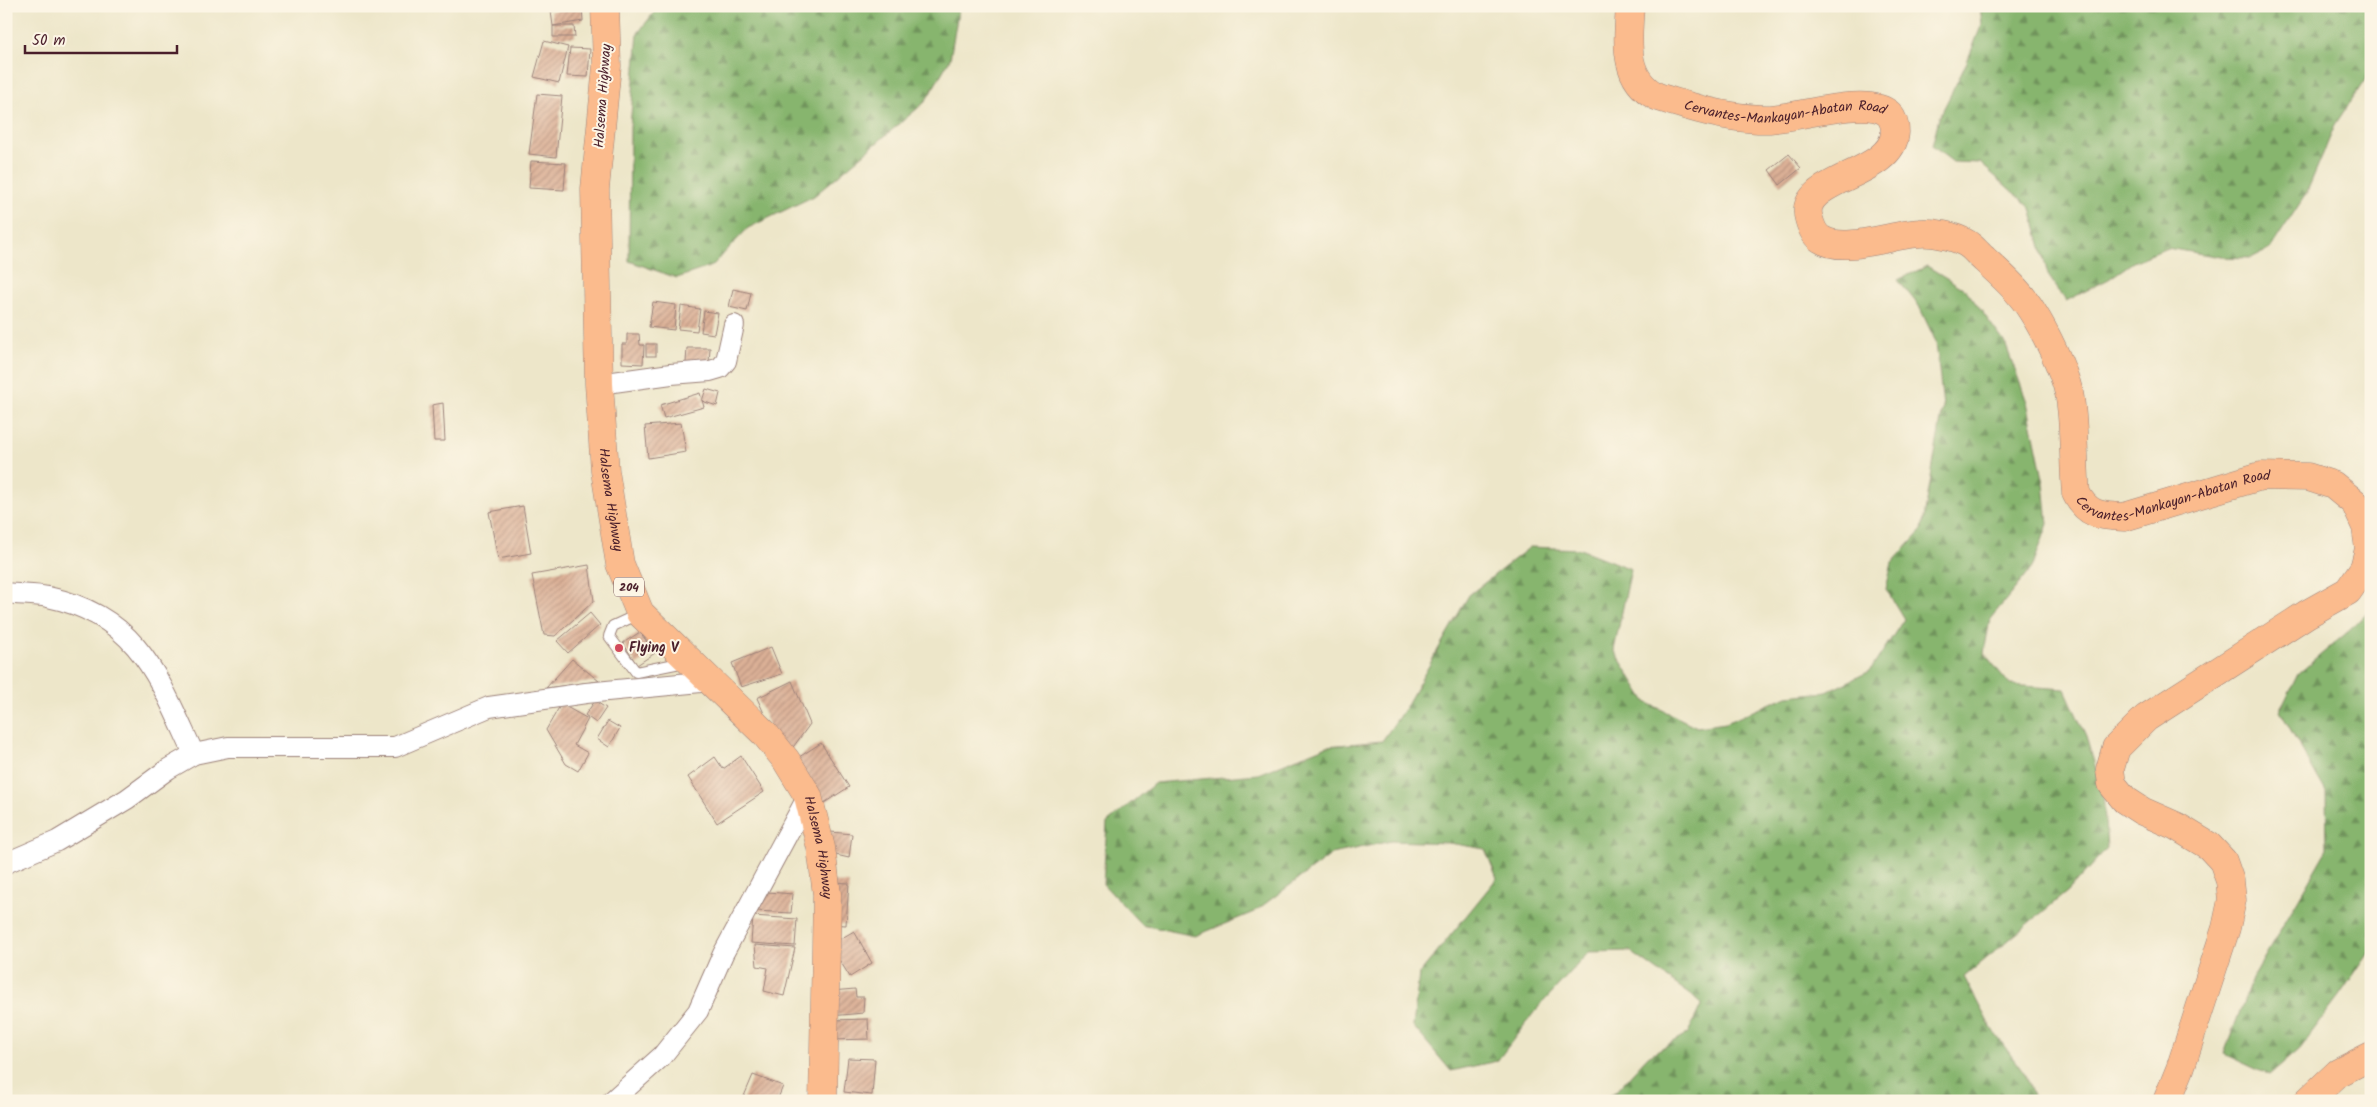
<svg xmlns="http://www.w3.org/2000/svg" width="2377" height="1107" viewBox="0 0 2377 1107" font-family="Kalam,sans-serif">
<defs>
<pattern id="forest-firs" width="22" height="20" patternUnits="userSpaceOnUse" patternTransform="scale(1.25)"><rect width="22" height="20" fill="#87b56e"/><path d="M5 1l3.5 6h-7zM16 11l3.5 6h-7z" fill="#70935b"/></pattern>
<pattern id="building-hatch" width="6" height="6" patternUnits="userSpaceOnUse" patternTransform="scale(1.25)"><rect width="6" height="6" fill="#dcb197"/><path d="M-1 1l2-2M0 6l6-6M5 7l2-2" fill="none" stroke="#b48f7b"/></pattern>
</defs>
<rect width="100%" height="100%" fill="#fcf5e5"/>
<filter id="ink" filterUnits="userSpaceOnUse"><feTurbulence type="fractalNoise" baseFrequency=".02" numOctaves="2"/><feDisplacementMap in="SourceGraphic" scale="10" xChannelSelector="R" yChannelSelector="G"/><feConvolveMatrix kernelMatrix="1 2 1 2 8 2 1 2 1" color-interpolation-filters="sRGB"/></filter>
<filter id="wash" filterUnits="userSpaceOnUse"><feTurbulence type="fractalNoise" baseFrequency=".0096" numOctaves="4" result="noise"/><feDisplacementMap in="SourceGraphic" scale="20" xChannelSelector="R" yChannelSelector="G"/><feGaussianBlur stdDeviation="1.12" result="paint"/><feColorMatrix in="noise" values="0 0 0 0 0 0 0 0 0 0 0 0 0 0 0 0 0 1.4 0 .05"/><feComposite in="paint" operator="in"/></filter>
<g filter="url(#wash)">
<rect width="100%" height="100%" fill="#ede6c9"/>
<g fill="url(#forest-firs)" stroke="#686a4c">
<path d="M659,6H959L950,59L925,102L814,196L748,228L712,266L677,278L629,261L630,127L638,33Z"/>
<path d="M1980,6H2371V71L2336,123L2306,194L2270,249L2252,258L2221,257L2167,248L2133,262L2109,279L2066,301L2048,275L2031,208L1980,163L1953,162L1932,146L1939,118L1966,64L1982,24Z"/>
<path d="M1927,266L1966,290L2005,343L2027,402L2044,483L2048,524L2032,568L1990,619L1984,653L2010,685L2065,689L2086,736L2103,792L2107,848L2068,891L1964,977L1991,1028L2026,1076L2035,1101H1597L1615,1092L1648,1056L1688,1033L1702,1003L1630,951L1589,952L1535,1011L1497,1061L1451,1071L1413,1026L1419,974L1497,878L1485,849L1449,843L1391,841L1332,854L1254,912L1195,936L1142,925L1103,884L1107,823L1155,783L1258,774L1327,746L1382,741L1405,708L1469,595L1530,547L1580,549L1631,569L1614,650L1646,702L1697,727L1726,723L1787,696L1827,692L1870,671L1904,619L1886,589L1892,563L1922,530L1943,407L1936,342L1919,306L1898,280Z"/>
<path d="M2371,608V949L2339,996L2299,1049L2269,1075L2224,1054L2252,979L2327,849L2326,792L2280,711L2298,674L2350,630Z"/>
</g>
<g id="blocks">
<g fill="url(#building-hatch)">
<path d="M582,7L583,21L553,26L551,11Z"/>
<path d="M553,26H574L575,37H553Z"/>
<path d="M544,41L568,47L559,83L534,77Z"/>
<path d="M570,48L590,49L588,77L567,76Z"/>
<path d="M537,94L562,96L556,157L529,154Z"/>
<path d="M1789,154L1801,168L1780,185L1769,170Z"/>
<path d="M531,161L566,163L564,190L529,188Z"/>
<path d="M733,289L751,293L747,311L729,307Z"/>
<path d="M653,302L676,305L674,330L649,327Z"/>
<path d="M681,306L700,309L697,331L678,329Z"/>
<path d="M704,311L718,313L714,334L701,332Z"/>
<path d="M627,334H639L640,345H644L643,364L622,363V344H627Z"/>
<rect x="646" y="344" width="10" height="12"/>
<path d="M687,348H710L709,363H686Z"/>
<path d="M706,389L720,393L717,406L702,401Z"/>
<path d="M700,393L704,407L664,418L660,405Z"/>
<path d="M443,403L445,441H434L432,405Z"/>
<path d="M681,423L686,452L648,458L645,426Z"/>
<path d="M523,506L531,553L498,559L489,512Z"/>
<path d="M589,565L594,601L555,636L544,635L532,575Z"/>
<path d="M590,613L600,625L568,653L557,641Z"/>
<path d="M640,632L655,653L637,665L623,643Z"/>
<path d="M771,647L782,674L741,687L732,663Z"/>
<path d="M572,659L599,681L546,688Z"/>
<path d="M792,681L810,724L791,750L779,746L757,698Z"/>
<path d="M595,701L606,708L596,723L585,715Z"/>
<path d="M561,704L588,719L574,745L588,753L578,771L566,764L546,730Z"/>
<path d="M608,721L620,728L609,747L597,739Z"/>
<path d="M821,743L849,787L824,803L796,759Z"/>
<path d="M741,756L764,792L717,823L688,777L715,757L723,769Z"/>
<path d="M831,832L852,834L849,858L827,853Z"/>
<path d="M830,882L849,883L846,925L828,924Z"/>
<path d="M768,892L793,894L791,913L756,911Z"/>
<path d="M753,916L797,919L795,946L751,943Z"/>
<path d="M854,931L872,963L850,977L830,945Z"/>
<path d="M755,945L795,948L784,996L764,991L768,968L757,966Z"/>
<path d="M855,989L856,997H864L863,1013L831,1016V991Z"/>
<path d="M868,1019L869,1039L832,1040V1020Z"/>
<path d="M848,1058L875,1059L872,1095L844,1092Z"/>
<path d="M753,1075L783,1086L777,1101H742Z"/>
</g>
</g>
</g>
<g filter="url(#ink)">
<use href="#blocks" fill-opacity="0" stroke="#9c827a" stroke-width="1"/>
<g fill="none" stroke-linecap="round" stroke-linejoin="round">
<g stroke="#9c827a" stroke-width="12">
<path id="lane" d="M639,614L613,626L609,636L636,672L685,662"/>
</g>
<g stroke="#9c827a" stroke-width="22">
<g id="street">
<path d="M599,384L671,374L710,371L720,368L726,361L734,325"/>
<path d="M6,593C20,595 35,594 48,597C139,616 159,679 194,754"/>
<path d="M6,863L57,841L127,799L168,769L194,754L228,747H395L489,707L586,693L711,681"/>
<path d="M612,1101L662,1056L698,1011L723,954L808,796"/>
</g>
</g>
<g stroke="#9c827a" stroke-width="29">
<g id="primary">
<path id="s1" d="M1630,6C1628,39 1622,78 1656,96C1666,100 1678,103 1688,106C1715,114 1739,119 1767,119C1794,119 1868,94 1889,114C1893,119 1895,126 1895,132C1893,177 1796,177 1809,219C1811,226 1814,235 1821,239C1844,254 1893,234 1920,233C1933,232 1954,236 1966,243C1972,246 1978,254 1984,259C2000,274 2020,291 2032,311C2046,333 2063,368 2069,393C2075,422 2073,463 2076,493C2087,515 2100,516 2124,517L2261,476L2308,477L2333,485L2355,503L2366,527L2369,549L2364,568L2348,591L2307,614L2146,718L2116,748L2110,769L2112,784L2125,800L2142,811L2176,826L2209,846L2223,861L2230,881L2232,900L2226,928L2180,1069L2167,1101"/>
<path d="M2308,1101L2338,1073L2371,1056"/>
</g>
</g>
<g stroke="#9c827a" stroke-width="29">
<g id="highway">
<path id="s2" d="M605,6L607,66L595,189L599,384L605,471L620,564L640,613L765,734L786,760L808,796L821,848L827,894L823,1101"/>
</g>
</g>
<use href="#lane" stroke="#fff" stroke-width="10"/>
<use href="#street" stroke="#fff" stroke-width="20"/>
<use href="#primary" stroke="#fbbb8d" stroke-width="28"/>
<use href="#highway" stroke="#fbbb8d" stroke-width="28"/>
</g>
</g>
<circle fill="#d1495b" stroke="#fcf5e5" stroke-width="2" cx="619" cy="648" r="5"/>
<g text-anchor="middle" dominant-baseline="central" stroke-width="4" stroke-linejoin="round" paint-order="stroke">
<rect fill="#fcf5e5" stroke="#7f5f63" stroke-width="1" x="614" y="577.5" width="30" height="19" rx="4"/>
<g font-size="12" font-weight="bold" fill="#4a1f2b">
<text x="629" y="587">204</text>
</g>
<g font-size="14" fill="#4a1f2b" stroke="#fcf5e5">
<text transform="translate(603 96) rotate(-86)">Halsema Highway</text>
<text stroke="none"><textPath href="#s1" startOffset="232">Cervantes-Mankayan-Abatan Road</textPath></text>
<text stroke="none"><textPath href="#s1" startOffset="1055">Cervantes-Mankayan-Abatan Road</textPath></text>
<text stroke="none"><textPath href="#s2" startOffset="495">Halsema Highway</textPath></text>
<text stroke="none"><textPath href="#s2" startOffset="915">Halsema Highway</textPath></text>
</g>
<g font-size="14" font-weight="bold" fill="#4a1f2b" stroke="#fcf5e5" text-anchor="start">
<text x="629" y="648">Flying V</text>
</g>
</g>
<rect width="2377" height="1107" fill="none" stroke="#fcf5e5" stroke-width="25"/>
<path d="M25 45v8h152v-8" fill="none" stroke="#4a1f2b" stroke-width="2.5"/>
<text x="32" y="45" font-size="15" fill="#4a1f2b" stroke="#fcf5e5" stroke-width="4" paint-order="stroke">50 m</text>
</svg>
